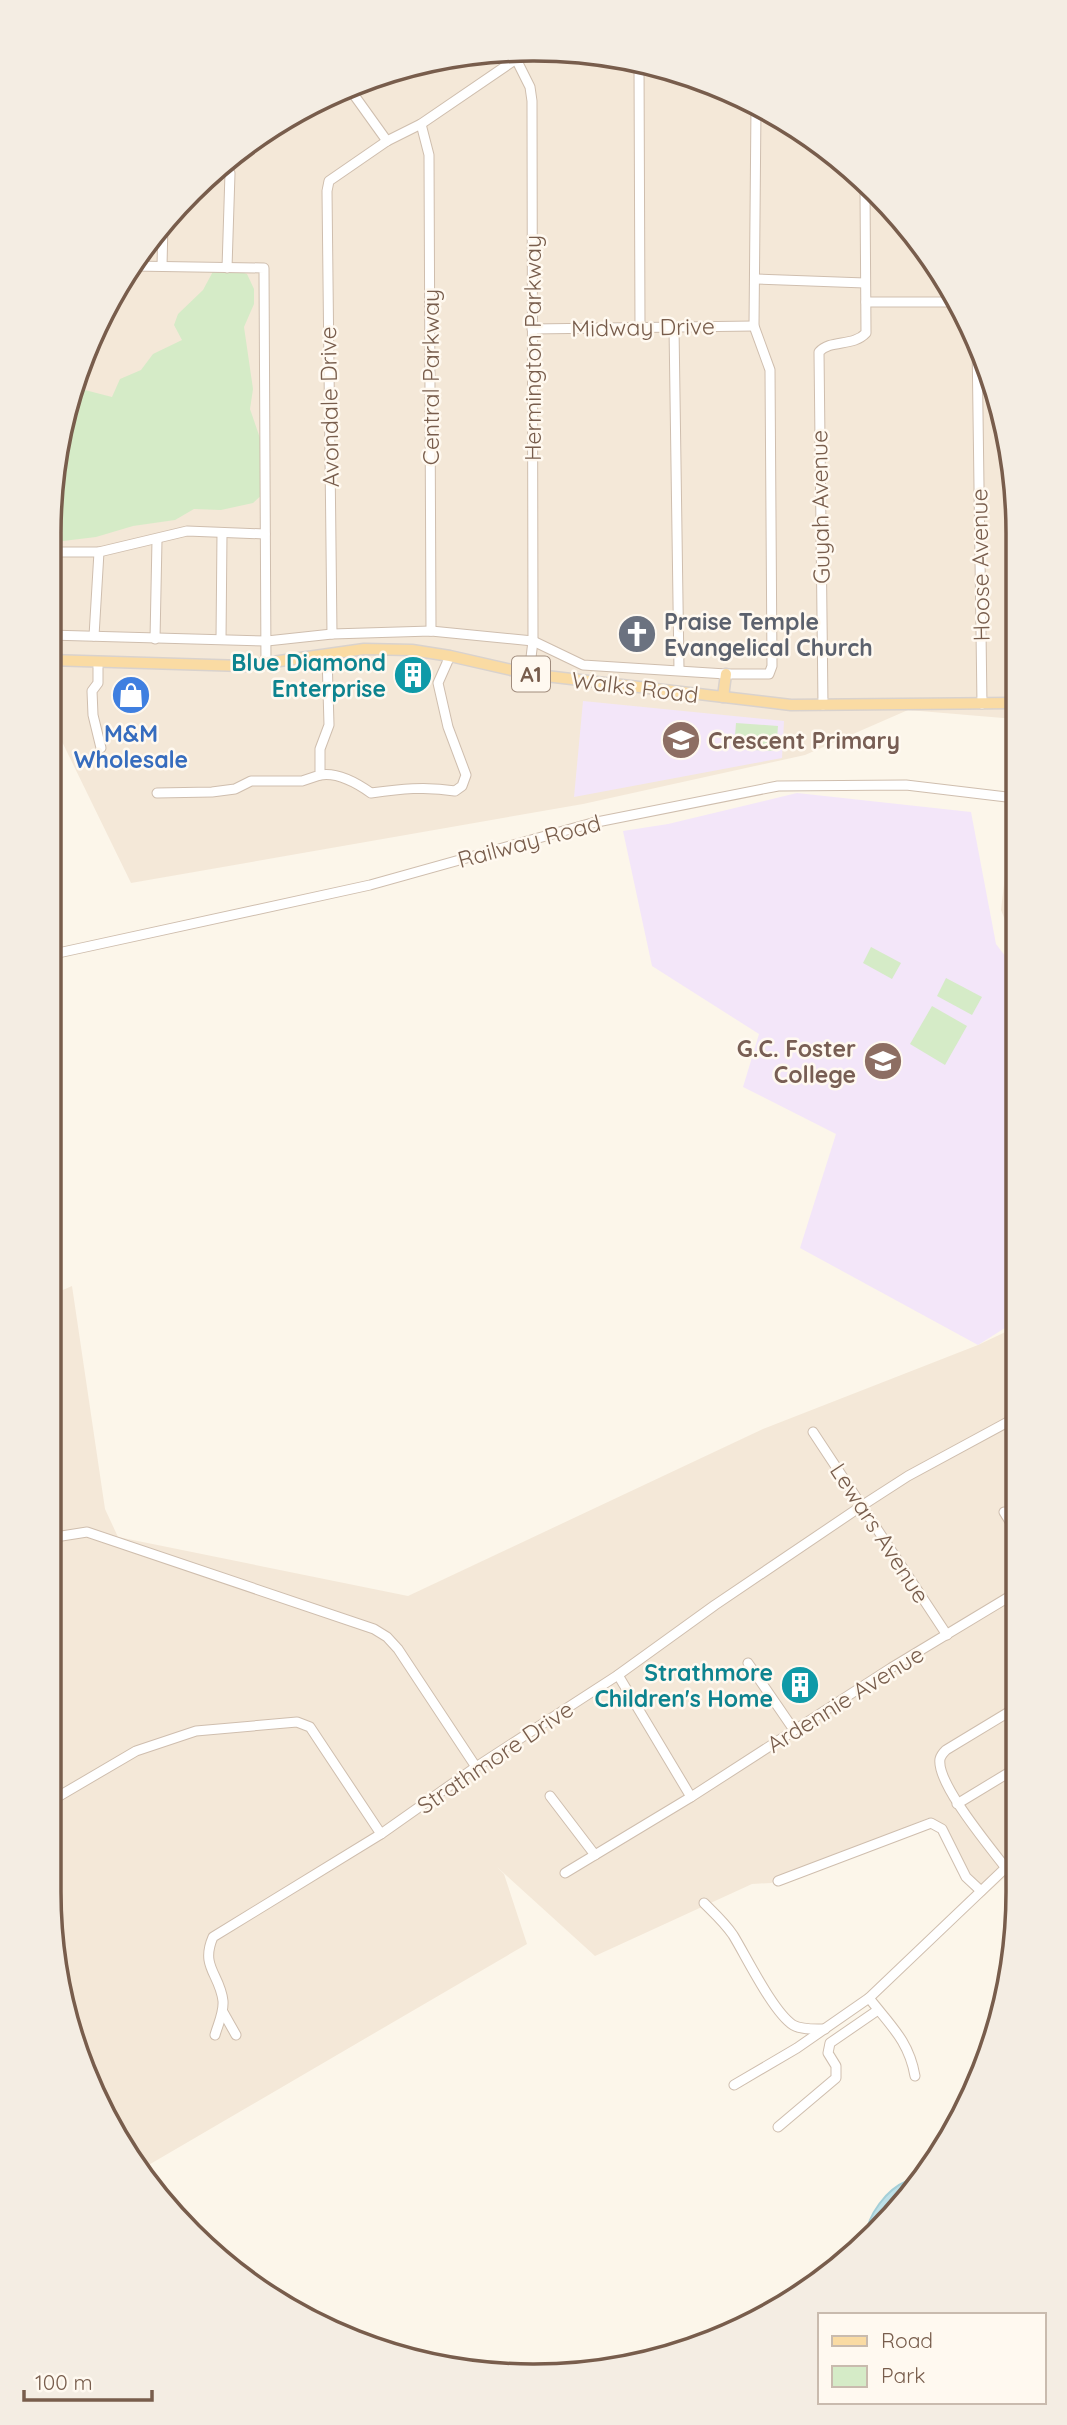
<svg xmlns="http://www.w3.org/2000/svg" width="1067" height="2425" viewBox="0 0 1067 2425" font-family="Quicksand,sans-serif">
<rect width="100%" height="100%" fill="#fcf6ea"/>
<g fill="#f4e8d8">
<path d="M502,50L597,53L690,75L803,131L918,238L981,348L1014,470L1015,719L908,710L805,755L583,804L131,883L49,715V533L75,377L114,291L170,214L239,149L320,99L408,65Z"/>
<path d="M1015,827V945L1001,910L1008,850Z"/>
<path d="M72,1286L105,1509L118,1537L408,1596L763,1429L978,1345L1016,1327L1018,1865L982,1898L928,1818L771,1883L752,1884L595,1956L497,1867L504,1874L527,1944L140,2170L114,2133L75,2048L49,1891V1296Z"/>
</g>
<g fill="#f3e6f9">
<path d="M583,701L784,721L782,758L574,797Z"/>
<path d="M797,793L971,812L996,944L1015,969L1016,1321L978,1345L800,1248L836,1134L743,1087L759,1034L652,966L623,831L668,824Z"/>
</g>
<g fill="#d5ebc7">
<path d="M217,264L247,274L254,289V304L244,327L253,389L250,409L261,441L264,493L253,503L221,510L194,509L175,520L133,526L96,537L63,541L49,537L72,397L81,389L112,397L120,379L141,370L153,354L182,340L174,325L178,314L203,290Z"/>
<path d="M736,723L778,726L776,751L734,749Z"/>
<path d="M871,947L901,963L892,979L863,963Z"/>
<path d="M946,978L982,997L972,1015L937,996Z"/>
<path d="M932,1006L967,1026L945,1065L910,1044Z"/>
</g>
<path fill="#bde0e7" stroke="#a4cfd8" stroke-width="2" d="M907,2181L918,2183L898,2211L866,2237C867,2215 887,2189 907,2181Z"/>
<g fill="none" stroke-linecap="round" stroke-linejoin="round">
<g stroke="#cfbeae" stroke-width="11">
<g id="minor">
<path d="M516,59L530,87L532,101L533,641L529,674"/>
<path d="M639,63L640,327"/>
<path d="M349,88L387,141"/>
<path d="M421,124L429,155L431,631"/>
<path d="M132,266L264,268L266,665"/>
<path d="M162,266L163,223"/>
<path d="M227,268L230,173"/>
<path d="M756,279L865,283"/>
<path d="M866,302H955"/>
<path d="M674,327L679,670"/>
<path d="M532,329L754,326"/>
<path d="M977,341L982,704"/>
<path d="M49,552H99L187,531L265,534"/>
<path d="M332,634L327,191L329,181L387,141L421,124L528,51"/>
<path d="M49,635L267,641L332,634L431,631L533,641L583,665L726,674H769L772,666L770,370L754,326L756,107"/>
<path d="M94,636L99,552"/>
<path d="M155,639L157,540"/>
<path d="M221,639L222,534"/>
<path d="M98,662V683L92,691L93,715L101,748"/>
<path d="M823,705L819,352C831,339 853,347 866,333L865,189"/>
<path d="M320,775C337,772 357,783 371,793C400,789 426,786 455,791L462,786L466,775L448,727L438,683L450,656"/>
<path d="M157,793L212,792L235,789L251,781H302L320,775V749L329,725L327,655"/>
<path d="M1015,853L1012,890L1015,915"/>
<path d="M49,955L370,885L592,823L778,786L906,785L1015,798"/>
<path d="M813,1432L947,1635"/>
<path d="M1004,1512L1017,1533"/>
<path d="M49,1538L87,1532L374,1629L387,1637L398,1649L476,1767"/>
<path d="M748,1663L794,1730"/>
<path d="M618,1675L691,1797"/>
<path d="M550,1796L595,1855"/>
<path d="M49,1802L136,1751L196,1731L297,1722L310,1727L381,1834"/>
<path d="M957,1804L1018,1767"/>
<path d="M1005,1867C990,1847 936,1783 940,1759C941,1755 943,1753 946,1750L1017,1707"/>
<path d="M565,1873L691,1797L891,1668L1017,1592"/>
<path d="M778,1881L931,1823L942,1829L966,1877L981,1891"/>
<path d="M704,1903C714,1913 725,1923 733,1935C746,1956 773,2012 793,2025C802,2030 815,2029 825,2029"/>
<path d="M869,1998C890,2025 909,2041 915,2076"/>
<path d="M223,2012L236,2035"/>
<path d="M215,2035C218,2024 224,2013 223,2001C220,1974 200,1967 213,1937L381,1834L476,1767L618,1675L715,1605L863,1505L908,1476L1017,1417"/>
<path d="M734,2085L797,2048L869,1998L1018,1856"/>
<path d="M778,2127L836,2078V2066L828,2053L830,2043L878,2010"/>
</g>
</g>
<g stroke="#d9d2cd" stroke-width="13">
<g id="major">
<path d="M49,660L244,666L364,649L412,650L450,656L529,674L791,705L1014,703"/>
<path d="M723,697L726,674"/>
</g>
</g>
<use href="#minor" stroke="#fff" stroke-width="9"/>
<use href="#major" stroke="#fadba3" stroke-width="10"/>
</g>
<defs>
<g id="church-disc" transform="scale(2.0125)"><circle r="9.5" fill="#6b7280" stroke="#fff9f0"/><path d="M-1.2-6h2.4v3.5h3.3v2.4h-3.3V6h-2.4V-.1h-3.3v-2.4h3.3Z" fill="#fff"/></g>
<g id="building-disc" transform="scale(2.0125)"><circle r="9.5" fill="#0f9aa8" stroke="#fff9f0"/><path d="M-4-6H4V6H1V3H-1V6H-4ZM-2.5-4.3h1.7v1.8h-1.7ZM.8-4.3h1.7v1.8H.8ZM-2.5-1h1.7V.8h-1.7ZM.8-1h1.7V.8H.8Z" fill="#fff"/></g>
<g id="shop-disc" transform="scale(2.0125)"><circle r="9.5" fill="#3f7fe0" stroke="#fff9f0"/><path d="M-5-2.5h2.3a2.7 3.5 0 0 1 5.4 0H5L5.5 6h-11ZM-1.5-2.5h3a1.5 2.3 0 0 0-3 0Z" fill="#fff"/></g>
<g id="school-disc" transform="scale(2.0125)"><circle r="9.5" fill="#8d6e63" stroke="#fff9f0"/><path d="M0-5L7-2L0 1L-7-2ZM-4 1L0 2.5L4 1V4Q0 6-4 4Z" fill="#fff"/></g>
<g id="university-disc" transform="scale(2.0125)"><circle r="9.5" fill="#8d6e63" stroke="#fff9f0"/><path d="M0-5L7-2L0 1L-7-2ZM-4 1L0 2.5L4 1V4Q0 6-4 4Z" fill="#fff"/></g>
</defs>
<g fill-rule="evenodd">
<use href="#church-disc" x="637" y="634"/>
<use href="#building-disc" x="413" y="675"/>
<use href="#shop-disc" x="131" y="695"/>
<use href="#school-disc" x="681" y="740"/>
<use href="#university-disc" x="883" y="1061"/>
<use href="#building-disc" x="800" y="1685"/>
</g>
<g text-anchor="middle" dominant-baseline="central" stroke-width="5" stroke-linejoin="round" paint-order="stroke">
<rect fill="#fff9f0" stroke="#a08c7d" stroke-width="2" x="512" y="656.5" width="38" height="35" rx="5"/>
<g font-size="21" font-weight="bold" fill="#785d4c">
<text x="531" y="674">A1</text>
</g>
<g font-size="23" fill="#785d4c" stroke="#fff9f0">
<text transform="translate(643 327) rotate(-1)">Midway Drive</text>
<text transform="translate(532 348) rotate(-90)">Hermington Parkway</text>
<text transform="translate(430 377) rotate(-90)">Central Parkway</text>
<text transform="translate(329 407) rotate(-91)">Avondale Drive</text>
<text transform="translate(820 507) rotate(-91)">Guyah Avenue</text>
<text transform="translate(980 565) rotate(-91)">Hoose Avenue</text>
<text transform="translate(635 687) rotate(7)">Walks Road</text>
<text transform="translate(529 841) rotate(-15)">Railway Road</text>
<text transform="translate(880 1533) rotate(57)">Lewars Avenue</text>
<text transform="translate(845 1699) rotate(-32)">Ardennie Avenue</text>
<text transform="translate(495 1757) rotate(-34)">Strathmore Drive</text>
</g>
<g font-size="23" font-weight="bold" fill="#5b616d" stroke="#fff9f0" text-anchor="start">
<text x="664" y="621">Praise Temple<tspan x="664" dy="26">Evangelical Church</tspan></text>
</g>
<g font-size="23" font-weight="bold" fill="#0d838f" stroke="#fff9f0" text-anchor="end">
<text x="386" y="662">Blue Diamond<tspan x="386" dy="26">Enterprise</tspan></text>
<text x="773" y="1672">Strathmore<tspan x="773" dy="26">Children's Home</tspan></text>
</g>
<g font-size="23" font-weight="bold" fill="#366cbe" stroke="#fff9f0">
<text x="131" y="733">M&amp;M<tspan x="131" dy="26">Wholesale</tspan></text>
</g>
<g font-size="23" font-weight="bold" fill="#785e54" stroke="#fff9f0" text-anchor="start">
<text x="708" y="740">Crescent Primary</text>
<text x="856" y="1048" text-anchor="end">G.C. Foster<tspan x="856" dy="26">College</tspan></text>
</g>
</g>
<path d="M0 0H1067V2425H0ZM533 61H534A472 472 0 0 1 1006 533V1892A472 472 0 0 1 534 2364H533A472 472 0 0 1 61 1892V533A472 472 0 0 1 533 61Z" fill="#f4ede3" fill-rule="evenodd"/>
<path fill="none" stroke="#785d4c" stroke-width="3.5" d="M533 61H534A472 472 0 0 1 1006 533V1892A472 472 0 0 1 534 2364H533A472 472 0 0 1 61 1892V533A472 472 0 0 1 533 61Z"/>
<rect x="818" y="2313" width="228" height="91" fill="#fff9f0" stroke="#c9bbae" stroke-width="2"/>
<rect x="832" y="2336" width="35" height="10" fill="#fadba3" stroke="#c9bbae" stroke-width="2"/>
<text x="881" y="2348" font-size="21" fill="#785d4c">Road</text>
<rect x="832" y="2366" width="35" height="21" fill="#d5ebc7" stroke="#c9bbae" stroke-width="2"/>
<text x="881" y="2383" font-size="21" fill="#785d4c">Park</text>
<path d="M24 2390v10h128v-10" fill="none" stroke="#785d4c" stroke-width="3.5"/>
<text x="35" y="2390" font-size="21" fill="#785d4c" stroke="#fff9f0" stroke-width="5" paint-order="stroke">100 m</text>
</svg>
